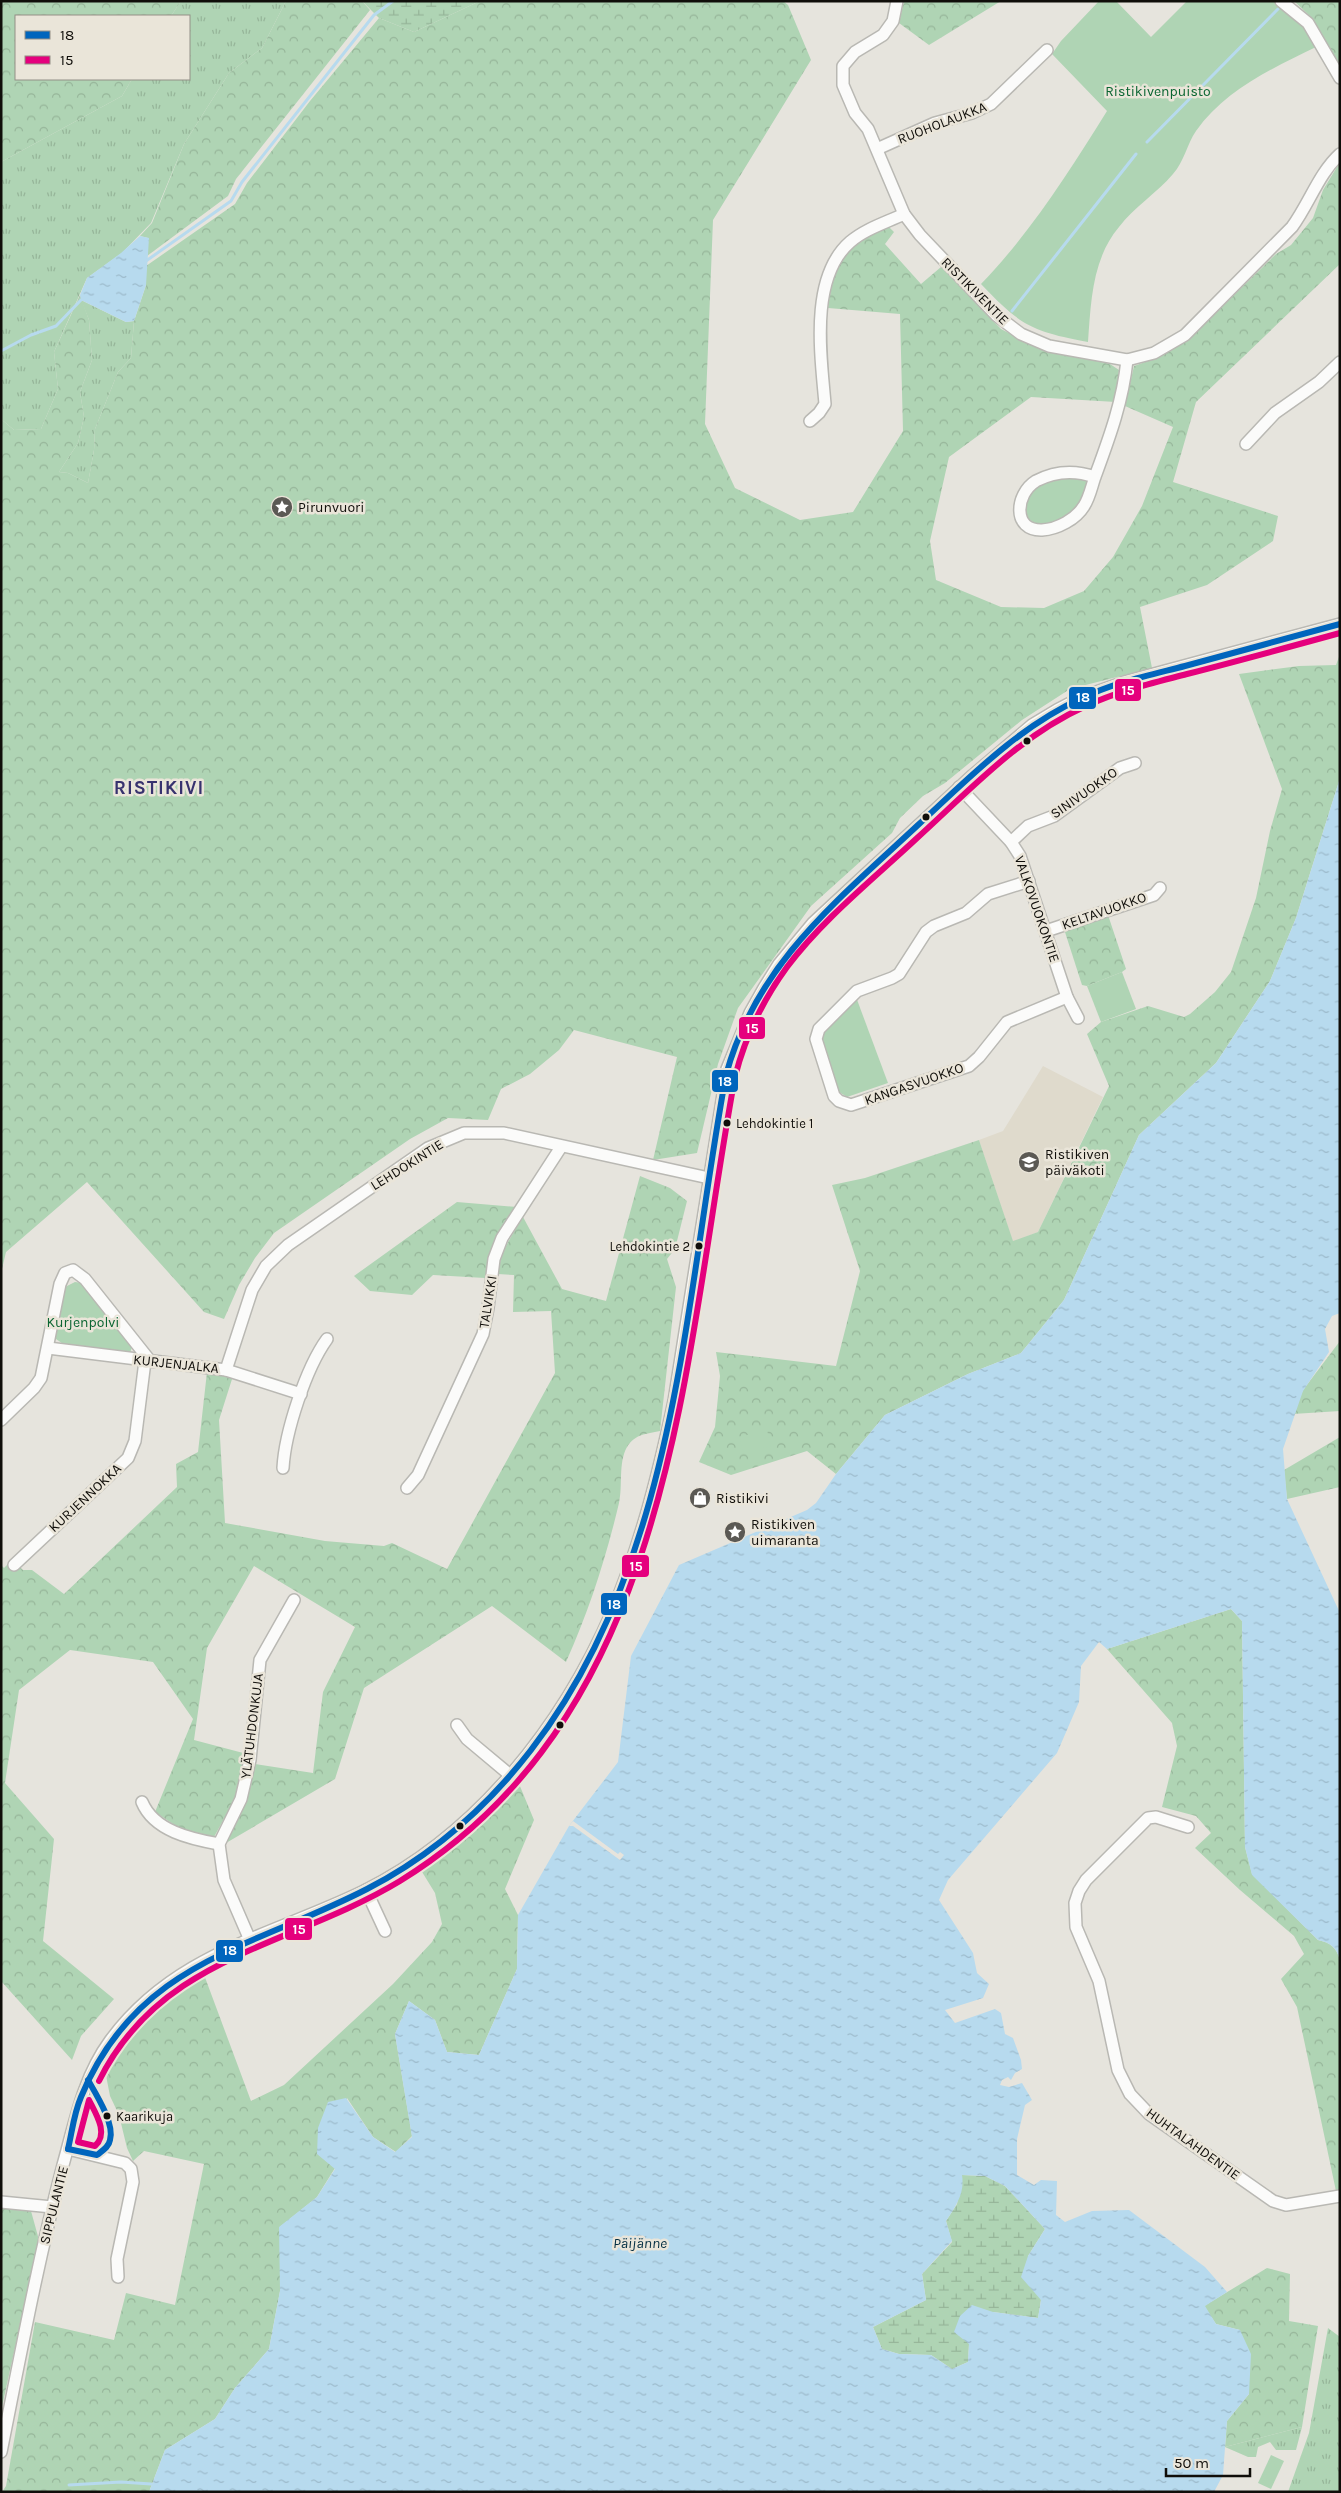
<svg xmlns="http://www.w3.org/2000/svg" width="1341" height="2493" viewBox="0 0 1341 2493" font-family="Karla,sans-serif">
<defs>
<pattern id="grass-tufts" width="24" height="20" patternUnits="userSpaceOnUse" patternTransform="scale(1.25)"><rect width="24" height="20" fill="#afd4b4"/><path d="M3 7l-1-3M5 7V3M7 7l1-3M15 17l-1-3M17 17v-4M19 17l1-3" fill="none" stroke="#96b599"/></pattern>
<pattern id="forest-crowns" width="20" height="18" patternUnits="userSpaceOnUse" patternTransform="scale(1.25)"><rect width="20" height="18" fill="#afd4b4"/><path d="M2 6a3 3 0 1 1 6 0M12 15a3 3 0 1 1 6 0" fill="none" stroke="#96b599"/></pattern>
<pattern id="wetland-marsh" width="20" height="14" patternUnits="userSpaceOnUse" patternTransform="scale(1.25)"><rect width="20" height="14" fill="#afd4b4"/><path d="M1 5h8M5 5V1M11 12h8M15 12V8" fill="none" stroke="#96b599"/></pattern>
<pattern id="water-ripples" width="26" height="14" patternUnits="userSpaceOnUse" patternTransform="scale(1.25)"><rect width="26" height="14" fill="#b7daee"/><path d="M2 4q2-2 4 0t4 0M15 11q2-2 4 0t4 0" fill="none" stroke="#9cbacb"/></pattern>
</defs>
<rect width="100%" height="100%" fill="#e6e4dd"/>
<path fill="#dfdacc" d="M1043,1066L1103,1097L1038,1232L1013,1242L979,1140L1003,1131Z"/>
<g fill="url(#grass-tufts)">
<path d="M181,1H286L262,48L229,73L184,144L151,223L122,253L87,278L54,352L58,389L41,429L14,430L1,419V162L122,96L132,79H189V16H171Z"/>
<path d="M81,300L126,322L134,321L131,358L118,372L95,429L94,450L88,483L68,473L59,472L78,443L84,417L80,392L92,360L89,320Z"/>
<path d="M1328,2328L1340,2337V2492H1288L1309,2433Z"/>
<path d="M1302,2427L1296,2450H1276L1270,2442L1258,2447L1256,2457H1248L1225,2447Z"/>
</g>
<g fill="url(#forest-crowns)">
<path d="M1,1H181L171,16H16V79H132L122,96L1,162Z"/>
<path d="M286,1H362L370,10L236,179L228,196L147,256L148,238L140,236L152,223L184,144L229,73L262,48Z"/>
<path d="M480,1H783L788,5L811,60L713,220L705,424L735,488L800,520L853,512L903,431L900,314L828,308C834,263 846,245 889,227L894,232L885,244L921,284L941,267L1001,329L1038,348L1110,364L1119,370L1116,402L1031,397L949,457L930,541L936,580L1001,607L1044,608L1084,591L1113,557L1142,506L1173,427L1125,406L1134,366L1162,356L1188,340L1276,254L1291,245L1313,218L1323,190L1340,162V264L1196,402L1173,482L1278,516L1273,541L1207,585L1140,607L1152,668L1070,689L1022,720L945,783L923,796L900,818L892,833L811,906L738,1008L718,1064L697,1153L653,1160L677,1057L574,1030L559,1050L530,1074L501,1089L488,1120L448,1118L410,1139L274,1233L255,1258L239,1285L224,1319L204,1312L87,1182L6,1252L1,1273V419L14,430L41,429L58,389L54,352L80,295L89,320L92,360L80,392L84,417L78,443L59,472L68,473L88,483L94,450L95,429L118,372L131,358L134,321L146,285V266L235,204L247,183L310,101L379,18L414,32Z"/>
<path d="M904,1H1001L929,45L899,23Z"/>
<path d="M1294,1H1340V67L1313,19Z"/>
<path d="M1340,654V778L1296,918L1270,981L1216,1063L1139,1135L1064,1300L1021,1353L968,1374L885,1415L836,1474L807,1451L731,1475L699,1462L715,1427L720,1376L716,1352L836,1366L860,1271L832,1185L865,1178L979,1140L1013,1241L1038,1232L1109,1086L1087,1034L1101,1022L1148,1006L1184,1017L1190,1014L1215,992L1231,972L1256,898L1270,831L1282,789L1239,674L1299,666L1336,665Z"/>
<path d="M1108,915L1126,969L1122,972L1087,986L1082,985L1064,929Z"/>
<path d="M640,1176L670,1188L687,1201L675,1249L667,1259L676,1287L660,1431C646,1434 635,1434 627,1447C618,1463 623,1486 619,1503C606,1558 589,1611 566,1662L492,1606L364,1688L335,1779L226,1843L246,1803L255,1764L313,1773L323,1692L355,1627L254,1566L207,1648L194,1740L247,1754L236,1797L214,1837L179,1828L155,1812L193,1719L153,1662L70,1650L19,1690L5,1783L54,1839L43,1941L114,1999L81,2036L72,2060L1,1981V1565L4,1568L12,1560L23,1570H32L64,1594L177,1487L176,1464L198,1452L207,1372L233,1376L219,1420L225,1523L325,1541L384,1546L392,1543L447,1569L555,1373L551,1311L513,1312L514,1275L498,1274C500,1252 512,1235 523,1217L562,1289L606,1301Z"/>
<path d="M457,1202L517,1207L490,1256L485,1278L433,1275L412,1295L370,1291L354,1276Z"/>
<path d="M1340,1341V1411L1293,1414L1303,1390Z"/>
<path d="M1340,1437V1487L1287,1499L1284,1470Z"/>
<path d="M1231,1609L1242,1621L1245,1847L1252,1874L1318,1940C1331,1943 1336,1947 1340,1960V2190L1336,2191L1297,2007L1281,1979L1304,1954L1294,1936L1240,1890L1195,1848L1211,1833L1196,1816L1162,1807L1177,1746L1172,1723L1107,1649Z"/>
<path d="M517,1779L534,1820L505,1889L518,1915L517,1969L479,2055L447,2052L435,2020L409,2001L395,2034L412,2136L396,2152L373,2137L347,2098L335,2168L317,2197L280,2227V2291L269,2349L235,2388L215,2419L165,2450L149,2492H2L6,2486L35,2322L114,2340L126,2293L175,2305L204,2164L144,2151L133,2161L127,2148L119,2115L110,2096L104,2065C126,2026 162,1993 203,1972L251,2101L284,2085L393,1984L432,1942L442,1924L435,1893L419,1867L486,1814Z"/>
<path d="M1,2207L31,2211L39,2240L1,2411Z"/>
<path d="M1267,2268L1290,2274L1289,2321L1318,2326L1302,2427L1225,2447L1227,2421L1249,2394L1240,2330L1216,2324L1204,2306Z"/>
</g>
<g fill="url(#wetland-marsh)">
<path d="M362,1H480L414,32L379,18Z"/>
<path d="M962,2175L985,2176L1005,2186L1045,2229L1028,2256L1041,2300L1038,2318L993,2312L969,2344L968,2362L952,2369L931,2355L899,2354L882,2349L873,2327L926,2300L922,2274L952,2242L946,2221L957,2204Z"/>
</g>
<g fill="#afd4b4">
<path d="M1099,1H1116L1151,37L1187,1H1275L1291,11L1304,26L1316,47C1273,68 1225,90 1196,131C1187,144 1184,162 1173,174C1157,193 1134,207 1119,227C1092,259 1091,302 1088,342C1031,331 1021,326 981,284C1031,232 1069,172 1107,111L1052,54L1061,41Z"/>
<path d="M1072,476L1089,481C1077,511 1074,517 1041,526C1018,517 1022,504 1033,487Z"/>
<path d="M1122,972L1136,1009L1101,1022L1087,986Z"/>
<path d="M856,997L888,1083L847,1097L839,1092L822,1037L824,1032Z"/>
<path d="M75,1282L82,1283L133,1344L130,1353L66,1346L56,1339L55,1334L65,1287Z"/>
<path d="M767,1430L771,1446L743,1453L739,1437Z"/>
<path d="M1271,2455L1284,2461L1271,2489L1258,2483Z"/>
</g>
<g fill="url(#water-ripples)" fill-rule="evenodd">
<path d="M140,236L149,238L146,285L134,321L126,322L81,300L80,295L87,278L121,253Z"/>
<path d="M1340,778V1313L1332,1316L1325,1329L1329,1352L1303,1391L1283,1449L1287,1499L1340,1613V1960C1336,1947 1331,1943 1318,1940L1252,1875L1245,1847L1242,1621L1231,1609L1107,1649L1099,1642L1081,1666L1079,1702L1057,1753L948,1880L939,1900L973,1953L977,1973L989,1984L983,1998L945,2010L955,2023L995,2009L1001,2013L1005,2034L1013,2038L1021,2060L1022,2069L1015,2073L1011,2080L1008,2077L1002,2080L1000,2085L1009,2087L1022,2083L1032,2100L1025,2105L1017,2139V2175L1034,2185L1041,2180L1057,2181L1056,2215L1065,2222L1092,2211L1129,2210L1205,2267L1227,2292L1205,2306L1216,2324L1240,2330L1251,2354L1249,2394L1227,2421L1223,2475L1214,2492H149L165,2450L215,2419L235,2388L269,2349L280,2291L279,2227L317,2197L335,2169L317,2154L318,2128L328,2102L346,2098L373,2137L395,2152L412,2137L395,2034L409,2001L435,2020L447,2052L479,2055L517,1969L518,1915L569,1826L618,1762L631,1656L679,1565L807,1510L816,1503L836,1474L885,1415L968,1374L1021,1353L1064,1300L1139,1135L1216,1063L1270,981L1296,918ZM962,2175L985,2176L1005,2186L1045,2229L1028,2256L1021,2277L1041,2300L1038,2318L993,2312L972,2305L960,2316L954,2332L969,2344L968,2362L952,2369L931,2355L899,2354L882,2349L873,2327L926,2300L922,2274L952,2241L946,2221C956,2206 965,2193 962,2175Z"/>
</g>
<path fill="#e6e4dd" d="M573,1821L618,1854L620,1852L624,1855L620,1860L573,1826H569Z"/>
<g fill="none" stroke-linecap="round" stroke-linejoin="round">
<g stroke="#b7daee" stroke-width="3">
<path d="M1147,142L1278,9"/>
<path d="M146,261L231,201L242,182L374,15L393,1"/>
<path d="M1012,311L1136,154"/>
<path d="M1,351L31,335L56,326L81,300"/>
<path d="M69,2485L121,2482L151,2484"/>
</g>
<g stroke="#b9b8b3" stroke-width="14">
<g id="minor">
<path d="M897,1L893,21L883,35L855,52L843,66V85L855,113L868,129L904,214L920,235L996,315L1021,334L1049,346L1127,360L1154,353L1185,335L1292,227C1309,204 1319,173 1340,154"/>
<path d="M1281,1L1308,23L1340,78"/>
<path d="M877,149L935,123L972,113L991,104L1047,50"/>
<path d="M810,421L819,413L825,404C821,356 809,278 850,242C865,229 885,223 904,214"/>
<path d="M1246,444L1275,413L1319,382L1340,362"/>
<path d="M1095,477C1075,470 1055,471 1036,481C1015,494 1012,531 1042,530C1058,529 1076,519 1084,506C1090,497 1092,484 1096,474C1110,436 1123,400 1127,360"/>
<path d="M959,787L1011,842L1020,856L1067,997L1078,1018"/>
<path d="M1011,842L1028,826L1054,816L1120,768L1135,763"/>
<path d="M1029,881L988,894L966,913L934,926L926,932L899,974L892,978L857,991L819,1029L816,1039L834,1096L839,1101L851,1105L969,1066L979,1057L1007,1022L1067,997"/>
<path d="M1046,931L1154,895L1160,888"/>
<path d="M48,1348L226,1370L301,1394"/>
<path d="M226,1370L252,1290L266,1266L288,1245L428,1148L464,1133H504L709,1178"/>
<path d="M1,1420L34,1388L41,1378L60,1284L65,1273L73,1270L85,1279L151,1362"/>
<path d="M283,1468C285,1432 306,1368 327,1339"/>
<path d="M407,1488L418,1475L483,1334L488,1308L494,1259L502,1238L561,1147"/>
<path d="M14,1565L128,1458L135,1441L145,1361"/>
<path d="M457,1725L467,1739L510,1775"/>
<path d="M142,1802C154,1831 191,1839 219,1844"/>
<path d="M1188,1827L1156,1817L1148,1818L1086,1880L1079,1891L1075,1903L1076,1927L1099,1981L1118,2070L1130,2094L1149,2114L1273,2201L1286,2205L1340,2196"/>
<path d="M366,1890L385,1931"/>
<path d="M250,1940L224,1880L219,1844L241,1799L250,1760L260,1660L294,1600"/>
<path d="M68,2149L125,2163L131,2169L133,2182L117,2259L118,2277"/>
<path d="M1,2202L52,2207"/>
<path d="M1,2452C20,2357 38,2260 63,2165C75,2122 83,2078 110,2041C174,1953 272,1936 364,1891C478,1834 562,1727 612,1612C641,1544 659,1472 674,1401L727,1069L750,1013L764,988L779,964L813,923L973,775L1032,725L1057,710L1082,697L1124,682L1340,624"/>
</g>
</g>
<use href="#minor" stroke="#fbfbfa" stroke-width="11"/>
<g stroke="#eae5d9" stroke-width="10">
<g id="bus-1">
<path d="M68,2149C72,2132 74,2113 81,2097C137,1961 251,1949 367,1889C431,1856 487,1807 531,1750C678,1560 684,1302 726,1075C756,964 838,900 918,825C969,778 1018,727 1082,698C1115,682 1150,675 1185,666C1237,652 1288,638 1340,624"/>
<path d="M68,2149L97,2155C102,2151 109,2147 110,2140C115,2124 96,2094 88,2080"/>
</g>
</g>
<g stroke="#eae5d9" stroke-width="10">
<g id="bus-2">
<path d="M99,2081C161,1955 291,1947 400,1881C677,1710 682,1362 735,1077C745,1037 763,1000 787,967C823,919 872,880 916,839C969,791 1019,736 1086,706C1118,691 1153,683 1187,674C1238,661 1289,647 1340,633"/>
<path d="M89,2100C96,2114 109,2134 95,2146L78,2142Z"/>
</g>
</g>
<use href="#bus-1" stroke="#0065bd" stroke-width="6"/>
<use href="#bus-2" stroke="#e5007d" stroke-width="6"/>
</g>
<defs>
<g id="sight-disc" transform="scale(1.125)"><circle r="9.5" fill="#5b5954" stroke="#eae5d9"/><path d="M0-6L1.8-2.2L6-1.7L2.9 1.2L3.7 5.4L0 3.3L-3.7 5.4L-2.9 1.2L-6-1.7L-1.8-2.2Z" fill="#fff"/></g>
<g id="school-disc" transform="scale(1.125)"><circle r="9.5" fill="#5b5954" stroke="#eae5d9"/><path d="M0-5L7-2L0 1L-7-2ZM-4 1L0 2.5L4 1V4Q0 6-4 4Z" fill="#fff"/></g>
<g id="shop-disc" transform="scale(1.125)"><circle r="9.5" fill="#5b5954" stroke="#eae5d9"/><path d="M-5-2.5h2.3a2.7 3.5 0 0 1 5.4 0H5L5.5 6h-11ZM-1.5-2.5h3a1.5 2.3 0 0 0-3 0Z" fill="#fff"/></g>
</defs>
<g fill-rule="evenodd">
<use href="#sight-disc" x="282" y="507"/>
<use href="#school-disc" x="1029" y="1162"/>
<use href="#shop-disc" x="700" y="1498"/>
<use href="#sight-disc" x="735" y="1532"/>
</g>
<g fill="#100e0a" stroke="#eae5d9" stroke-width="2">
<circle cx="1027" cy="741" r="4.5"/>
<circle cx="926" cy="817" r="4.5"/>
<circle cx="727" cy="1123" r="4.5"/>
<circle cx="699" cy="1246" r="4.5"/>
<circle cx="560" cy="1725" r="4.5"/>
<circle cx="460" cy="1826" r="4.5"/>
<circle cx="107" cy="2116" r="4.5"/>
</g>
<g text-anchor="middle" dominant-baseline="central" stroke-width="5" stroke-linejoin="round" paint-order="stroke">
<g font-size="13" fill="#100e0a" stroke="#eae5d9" text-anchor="start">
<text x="736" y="1123">Lehdokintie 1</text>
<text x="690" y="1246" text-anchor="end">Lehdokintie 2</text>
<text x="116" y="2116">Kaarikuja</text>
</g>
<g font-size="14" fill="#096531" stroke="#eae5d9">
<text x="1158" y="91">Ristikivenpuisto</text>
<text x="83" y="1322">Kurjenpolvi</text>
</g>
<g font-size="14" fill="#100e0a" stroke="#eae5d9">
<text transform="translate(942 123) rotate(-21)">RUOHOLAUKKA</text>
<text transform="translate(975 291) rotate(45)">RISTIKIVENTIE</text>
<text transform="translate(1084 793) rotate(-35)">SINIVUOKKO</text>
<text transform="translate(1037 909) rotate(71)">VALKOVUOKONTIE</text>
<text transform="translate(1104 911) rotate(-19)">KELTAVUOKKO</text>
<text transform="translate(914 1084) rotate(-19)">KANGASVUOKKO</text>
<text transform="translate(407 1165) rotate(-32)">LEHDOKINTIE</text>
<text transform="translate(488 1302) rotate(-81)">TALVIKKI</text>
<text transform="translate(176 1364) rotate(6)">KURJENJALKA</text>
<text transform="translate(85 1498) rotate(-43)">KURJENNOKKA</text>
<text transform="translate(252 1726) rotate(-83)">YLÄTUHDONKUJA</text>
<text transform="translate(1193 2144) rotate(36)">HUHTALAHDENTIE</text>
<text transform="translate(54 2205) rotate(-76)">SIPPULANTIE</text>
</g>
<g font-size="14" fill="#100e0a" stroke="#eae5d9" text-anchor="start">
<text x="298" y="507">Pirunvuori</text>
<text x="1045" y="1154">Ristikiven<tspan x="1045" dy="16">päiväkoti</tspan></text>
<text x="716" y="1498">Ristikivi</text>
<text x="751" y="1524">Ristikiven<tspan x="751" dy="16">uimaranta</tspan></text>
</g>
<g font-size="15" font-style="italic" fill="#042f43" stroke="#eae5d9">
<text x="640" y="2243">Päijänne</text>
</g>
<g font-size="19" font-weight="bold" letter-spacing="1" fill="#37326e" stroke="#eae5d9">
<text x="159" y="788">RISTIKIVI</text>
</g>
</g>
<g stroke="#eae5d9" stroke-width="2">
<rect x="1114" y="678" width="28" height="24" rx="5" fill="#e5007d"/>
<rect x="1068" y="686" width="29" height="24" rx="5" fill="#0065bd"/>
<rect x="738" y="1016" width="28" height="24" rx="5" fill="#e5007d"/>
<rect x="711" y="1069" width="28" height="24" rx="5" fill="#0065bd"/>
<rect x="621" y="1554" width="29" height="24" rx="5" fill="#e5007d"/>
<rect x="600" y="1592" width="28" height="24" rx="5" fill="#0065bd"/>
<rect x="284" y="1917" width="29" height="24" rx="5" fill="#e5007d"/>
<rect x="215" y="1939" width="29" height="24" rx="5" fill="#0065bd"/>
</g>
<g font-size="14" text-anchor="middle" font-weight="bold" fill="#fff">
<text x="1128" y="695">15</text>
<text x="1083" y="702">18</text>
<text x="752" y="1033">15</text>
<text x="725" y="1086">18</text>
<text x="636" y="1571">15</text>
<text x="614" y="1609">18</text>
<text x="299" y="1934">15</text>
<text x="230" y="1955">18</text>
</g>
<rect width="1341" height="2493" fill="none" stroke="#100e0a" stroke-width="5"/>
<rect x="15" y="15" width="175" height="65" fill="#eae5d9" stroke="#938f86"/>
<rect x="25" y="31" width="25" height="8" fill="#0065bd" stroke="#938f86"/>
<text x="60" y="40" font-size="15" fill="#100e0a">18</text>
<rect x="25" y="56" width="25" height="8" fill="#e5007d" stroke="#938f86"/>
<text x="60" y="65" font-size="15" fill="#100e0a">15</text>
<path d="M1166 2468v8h84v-8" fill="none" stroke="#100e0a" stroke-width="2.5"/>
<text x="1174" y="2468" font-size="15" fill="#100e0a" stroke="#eae5d9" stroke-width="4" paint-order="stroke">50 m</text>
</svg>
